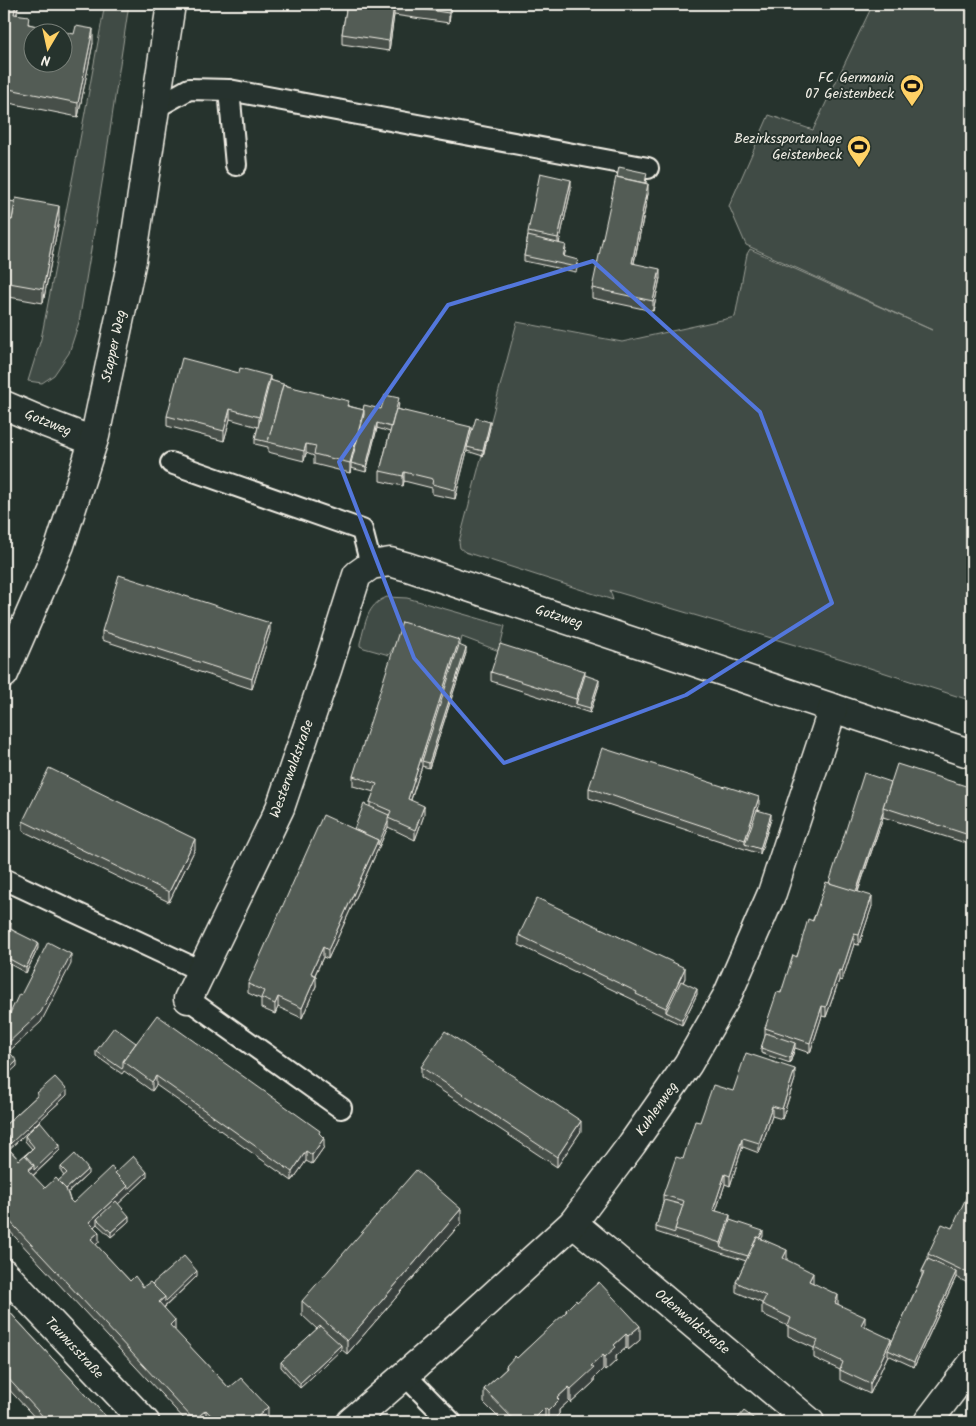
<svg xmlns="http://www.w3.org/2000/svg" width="976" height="1426" viewBox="0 0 976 1426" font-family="Kalam,sans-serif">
<rect width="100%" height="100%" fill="#26332d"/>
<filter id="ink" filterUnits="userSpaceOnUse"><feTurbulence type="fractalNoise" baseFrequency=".02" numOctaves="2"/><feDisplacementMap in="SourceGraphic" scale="10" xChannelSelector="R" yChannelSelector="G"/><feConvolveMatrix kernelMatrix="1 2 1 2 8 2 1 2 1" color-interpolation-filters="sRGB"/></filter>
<g filter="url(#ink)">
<g fill="#414b45" stroke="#9a9e96">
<path d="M105,4H129L103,177L79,322L69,353L54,375L42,383L28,381L41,339L78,150Z"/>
<path d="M873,4H972V701L842,659L610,590L613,600L465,552L460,548L459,542L517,322L622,342L735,317L747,254L750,249L932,330L746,245L729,206L769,115L813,130Z"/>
<path d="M387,597L407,598L505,626L499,651L462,637L459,650L402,632L389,655L364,648L360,646V643C366,623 366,605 387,597Z"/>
</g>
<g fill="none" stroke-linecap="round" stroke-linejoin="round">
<g stroke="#f4f1e8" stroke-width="24">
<g id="lane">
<path d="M229,90L236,165"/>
<path d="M155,108L189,89L229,90L648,168"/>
<path d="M171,463L362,530L371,565"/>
<path d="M4,879L201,971"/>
<path d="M188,999L341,1108"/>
<path d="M405,1375L451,1422"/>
</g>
</g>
<g stroke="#f4f1e8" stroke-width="31">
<g id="street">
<path d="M4,405L46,423L93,441"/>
<path d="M188,999L280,808L327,670L357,575L371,565L390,562L408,567L833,708L972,754"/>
<path d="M573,1223L810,1422"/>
<path d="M4,1273L145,1422"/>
<path d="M351,1422L436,1348L573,1223L632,1144L688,1064L727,996L772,893L833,708"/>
<path d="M928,1422L972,1364"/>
</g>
</g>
<g stroke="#f4f1e8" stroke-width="31">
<path id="secondary" d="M4,674L60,545L95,436L132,260L171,4"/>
</g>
<use href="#lane" stroke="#26332d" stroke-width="20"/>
<use href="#street" stroke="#26332d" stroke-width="28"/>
<use href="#secondary" stroke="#26332d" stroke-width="28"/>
</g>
<g fill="#474f49" stroke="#f4f1e8">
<path d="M4,4H18L17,14L29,24L93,43L78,117L4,102Z"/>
<path d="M347,4H451L449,23L394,15L389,51L342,44V34Z"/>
<path d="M647,178L646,183L648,194L634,263L660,278L653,311L592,298V288Z"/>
<path d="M571,190L559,243L566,249L564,257L578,265L576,272L524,261V256L528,236V232Z"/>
<path d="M4,200L59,220L43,303L9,297V300L4,299Z"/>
<path d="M270,380L349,406L363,410L381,409L399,403L398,409L471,434L490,427L483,456L467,451L455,499L432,494V488L404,481L403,486L380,481V471L390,432L377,428L366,472L351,468L350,473L314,464V456L306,453L304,461L268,452V447L255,444V439L258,427L230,419L224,441L167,426V416Z"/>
<path d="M102,631L270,632L252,689L102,640Z"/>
<path d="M459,646L466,653L429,768L422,766L411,800L424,815L415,840L388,827L328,959L323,957L315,975L316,986L302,1018L278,1007L275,1014L261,1008V999L248,993V984L370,807V802L374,792L353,786V776Z"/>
<path d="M491,672L585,675L599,685L590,713L491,681Z"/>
<path d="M891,782L972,788V845L883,817L858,892L872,906L859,945L854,944L842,981L839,980L826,1017L822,1016L810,1053L795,1048L790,1063L761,1053V1048L765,1037V1028L829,883Z"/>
<path d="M589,788L759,806L758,810L771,819L760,854L589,798Z"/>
<path d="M23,821L195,849L169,902L23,831Z"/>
<path d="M4,920L11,929L38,948L26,973L4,961Z"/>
<path d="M519,935L685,978L683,982L697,994L682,1025L636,1003V1001L519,945Z"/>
<path d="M136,1043L320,1134L324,1147L312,1164L306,1161L292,1181L156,1085L152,1091L124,1071L122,1074L96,1056V1051Z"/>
<path d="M421,1067L581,1131L557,1167L421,1077Z"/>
<path d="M795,1079L782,1119L772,1116L759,1153L743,1147L742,1149V1148L730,1186L725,1184L716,1211L730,1220L763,1236L761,1239L838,1304L865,1326L891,1344L922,1276V1271L928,1259V1254L952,1228L972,1199V1285L956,1277L914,1367L888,1355L870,1394L840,1380V1370L814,1358V1348L788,1336V1326L762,1314V1303L736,1292V1282L746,1261L656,1232V1227L663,1202V1195L683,1159L700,1122L733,1091Z"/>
<path d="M37,1093L67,1095L9,1149L19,1160L32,1149L25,1141V1136L60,1150L33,1176L45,1188L58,1181L64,1176L61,1172V1167L88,1174L68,1193L70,1200L73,1203L114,1171L115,1173L147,1177L118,1204L129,1221L111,1237L97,1224L94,1227L99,1242L96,1245L130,1281L143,1287L152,1284L197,1276L164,1308L175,1330H174L229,1388L268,1417L263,1422H209L206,1420L203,1422H187L4,1225V1126L37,1096Z"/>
<path d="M461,1223L347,1354L341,1349L300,1388L281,1367V1362L317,1329L302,1315V1301Z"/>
<path d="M577,1302L640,1340L628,1350L626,1348L616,1356V1361L605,1371L603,1369L594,1378V1382L571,1403L569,1401L559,1410V1414L551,1422H503L484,1403V1389L506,1369V1366L517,1358L566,1313V1310Z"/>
<path d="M4,1306L111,1422H39L4,1384Z"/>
</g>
<g fill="#39403c" stroke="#f4f1e8">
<path d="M16,4H18V7L14,28V14Z"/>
<path d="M450,4H451L449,23V13Z"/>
<path d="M394,5V15L389,51V41Z"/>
<path d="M93,29V43L78,117V103Z"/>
<path d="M571,180V190L558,248V238Z"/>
<path d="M648,184V194L632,272V263Z"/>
<path d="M59,206V220L43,303V289Z"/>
<path d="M660,269V278L653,311V301Z"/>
<path d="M270,376V385L259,427V417Z"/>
<path d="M230,409V419L224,441V431Z"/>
<path d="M364,410V420L351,463V468L350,473V463Z"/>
<path d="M490,422V427L483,456V451Z"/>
<path d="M377,423V428L366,472V467Z"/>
<path d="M471,427V437L467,447V451L455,499V490Z"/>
<path d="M306,444V453L304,461V451Z"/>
<path d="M404,472V481L403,486V476Z"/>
<path d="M270,623V632L252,689V679Z"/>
<path d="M459,640V650L422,761V766L408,808V799Z"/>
<path d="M466,648V653L429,768V763Z"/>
<path d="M585,671V680L576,704V699Z"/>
<path d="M599,680V685L590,713V708Z"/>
<path d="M759,797V806L747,845L745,844V840Z"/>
<path d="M424,806V815L415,840V830Z"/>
<path d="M883,812V817L855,900V896Z"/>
<path d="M771,814V819L760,854V849Z"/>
<path d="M388,822V827L328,959V950L378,840Z"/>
<path d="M195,839V849L169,902V892Z"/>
<path d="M872,896V906L859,945V935Z"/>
<path d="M11,923V933L4,946V936Z"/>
<path d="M854,934V944L842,981V971Z"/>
<path d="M38,943V948L26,973V968Z"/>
<path d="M323,947V957L311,983V973Z"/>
<path d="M71,954V964L41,1022L4,1056V1047Z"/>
<path d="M685,968V978L668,1013L666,1012V1008Z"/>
<path d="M839,970V980L826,1017V1007Z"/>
<path d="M316,976V986L302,1018V1008Z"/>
<path d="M697,989V994L682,1025V1020Z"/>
<path d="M278,997V1007L275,1014V1004Z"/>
<path d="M822,1006V1016L810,1053V1043Z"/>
<path d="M795,1043V1048L790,1063V1058Z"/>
<path d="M17,1061V1066L4,1078V1073Z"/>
<path d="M795,1069V1079L782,1119V1109Z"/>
<path d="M156,1076V1085L152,1091V1082Z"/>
<path d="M67,1090V1095L4,1154V1144Z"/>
<path d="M772,1106V1116L759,1153V1143Z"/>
<path d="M581,1121V1131L557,1167V1157Z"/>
<path d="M324,1138V1147L312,1164V1155Z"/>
<path d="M742,1139V1148L730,1186V1176Z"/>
<path d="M60,1145V1150L28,1180V1170Z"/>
<path d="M306,1151V1161L292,1181V1172Z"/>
<path d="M88,1169V1174L64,1196V1191Z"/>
<path d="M147,1172V1177L100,1221L97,1219V1224L89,1231V1222L128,1186Z"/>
<path d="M725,1174V1184L713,1220V1210Z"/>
<path d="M461,1209V1223L347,1354V1341Z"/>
<path d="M730,1215V1225L721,1248V1243Z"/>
<path d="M129,1216V1221L111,1237V1232Z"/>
<path d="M763,1231V1236L750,1262V1257Z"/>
<path d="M99,1232V1242L91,1249V1239Z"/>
<path d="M787,1250V1260L783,1268V1258Z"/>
<path d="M197,1271V1276L159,1312V1302Z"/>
<path d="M956,1272V1277L914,1367V1362Z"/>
<path d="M813,1273V1283L809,1281Z"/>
<path d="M838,1295V1305L835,1303Z"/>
<path d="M865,1317V1327L861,1325Z"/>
<path d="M175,1320V1330L170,1335V1325Z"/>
<path d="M640,1326V1340L628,1350V1336Z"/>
<path d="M626,1334V1348L616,1356V1361L605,1371V1357L614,1345Z"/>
<path d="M891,1339V1349L888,1350V1355L870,1394V1384Z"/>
<path d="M341,1345V1350L300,1388V1383Z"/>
<path d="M603,1355V1369L594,1378V1382L571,1403V1389L591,1366Z"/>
<path d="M569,1387V1401L559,1410V1414L551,1422H548V1411L557,1398Z"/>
<path d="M268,1407V1417L263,1422H252Z"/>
<path d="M545,1408V1422H534V1419Z"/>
<path d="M206,1410V1420L203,1422H194V1420Z"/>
</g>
<g fill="#525c55" stroke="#f4f1e8" fill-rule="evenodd">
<path d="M4,4H16L14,14L29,16L28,24L74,34L76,26L93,29L78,103L4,88ZM32,32H62V62H32Z"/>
<path d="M347,4H450L449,13L394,5L389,41L342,34Z"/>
<path d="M619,167L647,173L645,183L617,177Z"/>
<path d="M540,173L571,180L558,238L528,232Z"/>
<path d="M616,177L648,184L632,263L660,269L653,301L592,288Z"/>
<path d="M16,198L59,206L43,289L9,283V286L4,285V218L12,220Z"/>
<path d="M4,200L15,202L12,220L4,218Z"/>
<path d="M528,236L566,245L563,256L578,260L576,267L524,256Z"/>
<path d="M182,358L239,373L240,368L270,376L259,417L230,409L224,431L167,416Z"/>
<path d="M270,380L286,385H283L268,442L255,439Z"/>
<path d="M283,385L349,401L347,406L364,410L350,463L314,454L316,446L306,444L304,451L268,442Z"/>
<path d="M385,395L399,398L391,427L377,423L366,467L351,463L364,415V410H363L364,405L381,409Z"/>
<path d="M396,409L471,427L455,490L432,484L433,479L404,472L403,476L380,471Z"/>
<path d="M476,418L490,422L483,451L467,447Z"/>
<path d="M119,575L270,623L252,679L102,631Z"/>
<path d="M402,622L459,640L408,799L424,806L415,830L388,818L391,811L370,802L377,784L353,776Z"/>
<path d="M500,644L585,671L576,699L491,672Z"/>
<path d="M459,645L466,648L429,763L422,761Z"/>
<path d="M585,675L599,680L590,708L576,704Z"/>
<path d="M602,748L725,787V786L759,797L745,840L589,788Z"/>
<path d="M897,764L972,788V836L883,807Z"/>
<path d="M49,768L195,839L169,892L23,821Z"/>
<path d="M864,773L891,782L883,807V812L856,892L829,883Z"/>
<path d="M364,804L389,815L388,818V822L378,845V840L354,829Z"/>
<path d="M757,810L771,814L760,849L745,844Z"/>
<path d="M323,815L378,840L328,950L323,947L311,973L316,976L302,1008L278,997L275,1004L261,998L264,991L248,984Z"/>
<path d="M826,882L872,896L859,935L854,934L842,971L839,970L826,1007L822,1006L810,1043L765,1028L777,992L781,993L793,955L797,957L808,919L813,921Z"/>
<path d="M537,898L685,968L666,1008L636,994L637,992L519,935Z"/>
<path d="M4,920L11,923L4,936Z"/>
<path d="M10,929L38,943L26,968L4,956V941Z"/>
<path d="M48,942L71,954L41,1012L4,1047V1022L5,1024L19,994L21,995Z"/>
<path d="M681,981L697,989L682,1020L666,1012Z"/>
<path d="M157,1015L320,1131L319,1133L324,1138L312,1155L306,1151L292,1172L156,1076L152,1082L123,1061Z"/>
<path d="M114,1027L136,1043L123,1061V1067L122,1069L96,1051Z"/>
<path d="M445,1031L581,1121L557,1157L421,1067Z"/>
<path d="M766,1033L795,1043L790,1058L761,1048Z"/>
<path d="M7,1049L17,1061L4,1073V1051Z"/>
<path d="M746,1053L795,1069L782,1109L772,1106L759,1143L743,1138L742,1139L730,1176L725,1174L713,1210L730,1215L721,1243L675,1229L684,1201L663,1195L676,1157L683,1159L695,1121L700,1122L713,1085L733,1091Z"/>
<path d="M55,1077L67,1090L10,1144V1139L4,1132V1126L38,1095L37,1093Z"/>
<path d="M40,1121L60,1145L34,1170V1165L25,1156L34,1147L25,1136Z"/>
<path d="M4,1132L10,1139L4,1144L19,1160L25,1155L34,1165L28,1170L45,1188L56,1178L66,1189L70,1200L73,1203L111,1167L114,1169L113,1170L128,1186L89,1222L99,1232L91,1239L130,1281L135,1276L143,1287L150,1282L165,1297L159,1302L175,1320L170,1325L229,1388L241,1378L268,1407L252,1422H217L206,1410L194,1420L4,1215Z"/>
<path d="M75,1154L88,1169L66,1189L58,1181L67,1173L61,1167Z"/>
<path d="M133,1156L147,1172L128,1190V1186L115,1173Z"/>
<path d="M416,1170L461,1209L347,1341L302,1301Z"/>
<path d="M966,1198L972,1201V1199V1275L928,1254L942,1224L952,1228Z"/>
<path d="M664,1200L683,1205L675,1229V1233L656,1227Z"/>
<path d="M116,1201L129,1216L111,1232L97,1219Z"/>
<path d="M730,1220L763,1231L759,1238L757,1237L748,1256L721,1248Z"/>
<path d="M757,1237L787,1250L783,1258L813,1273L809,1281L838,1295L835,1303L865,1317L861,1325L891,1339L870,1384L840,1370L843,1362L814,1348L818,1340L788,1326L791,1318L762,1304L766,1296L736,1282Z"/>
<path d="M184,1256L197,1271L165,1302V1297L152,1284Z"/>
<path d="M928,1259L956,1272L914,1362L888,1350L924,1272L922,1271Z"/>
<path d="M599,1282L640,1326L628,1336L626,1334L614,1345L616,1347L605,1357L603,1355L591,1366L594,1368L571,1389L569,1387L557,1398L559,1400L548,1411L545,1408L534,1419L536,1422H516L484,1389L507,1368L506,1366L515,1356L517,1358L567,1311L566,1310L576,1300L577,1302Z"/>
<path d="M4,1306L111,1422H48L4,1374Z"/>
<path d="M320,1326L341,1345L300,1383L281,1362Z"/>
<path d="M744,1411L758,1422H735Z"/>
</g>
</g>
<path fill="none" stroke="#5377dc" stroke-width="4" stroke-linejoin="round" d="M593,261L760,412L832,603L686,695L504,763L414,658L339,462L448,305Z"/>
<defs>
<g id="stadium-pin" transform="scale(1.25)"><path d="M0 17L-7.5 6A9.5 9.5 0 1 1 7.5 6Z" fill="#ffd166" stroke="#26332d"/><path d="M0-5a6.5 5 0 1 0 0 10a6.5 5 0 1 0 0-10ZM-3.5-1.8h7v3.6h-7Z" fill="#111"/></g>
</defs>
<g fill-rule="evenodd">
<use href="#stadium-pin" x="912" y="86"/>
<use href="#stadium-pin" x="859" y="147"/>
</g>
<g text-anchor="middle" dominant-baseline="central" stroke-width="4" stroke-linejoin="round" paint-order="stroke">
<g font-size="14" fill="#f4f1e8" stroke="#26332d" text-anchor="end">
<text x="894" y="78">FC Germania<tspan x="894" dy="16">07 Geistenbeck</tspan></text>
<text x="842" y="139">Bezirkssportanlage<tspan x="842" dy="16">Geistenbeck</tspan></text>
</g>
<g font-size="14" fill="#f4f1e8" stroke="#26332d">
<text transform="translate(114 346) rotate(-78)">Stapper Weg</text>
<text transform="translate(48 423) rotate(22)">Gotzweg</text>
<text transform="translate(559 617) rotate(18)">Gotzweg</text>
<text transform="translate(292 769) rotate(-70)">Westerwaldstraße</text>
<text transform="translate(657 1109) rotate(-55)">Kuhlenweg</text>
<text transform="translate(692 1322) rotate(40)">Odenwaldstraße</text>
<text transform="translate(74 1348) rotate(47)">Taunusstraße</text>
</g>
</g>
<rect width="976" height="1426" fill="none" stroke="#26332d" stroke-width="20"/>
<rect x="10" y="10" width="956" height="1406" fill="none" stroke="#f4f1e8" stroke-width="2" filter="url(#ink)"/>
<g transform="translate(48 48) rotate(189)"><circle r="24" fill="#26332d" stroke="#787f78"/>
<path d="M0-4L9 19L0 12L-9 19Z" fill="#ffd166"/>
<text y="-8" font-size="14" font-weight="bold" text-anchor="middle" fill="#f4f1e8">N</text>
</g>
</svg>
